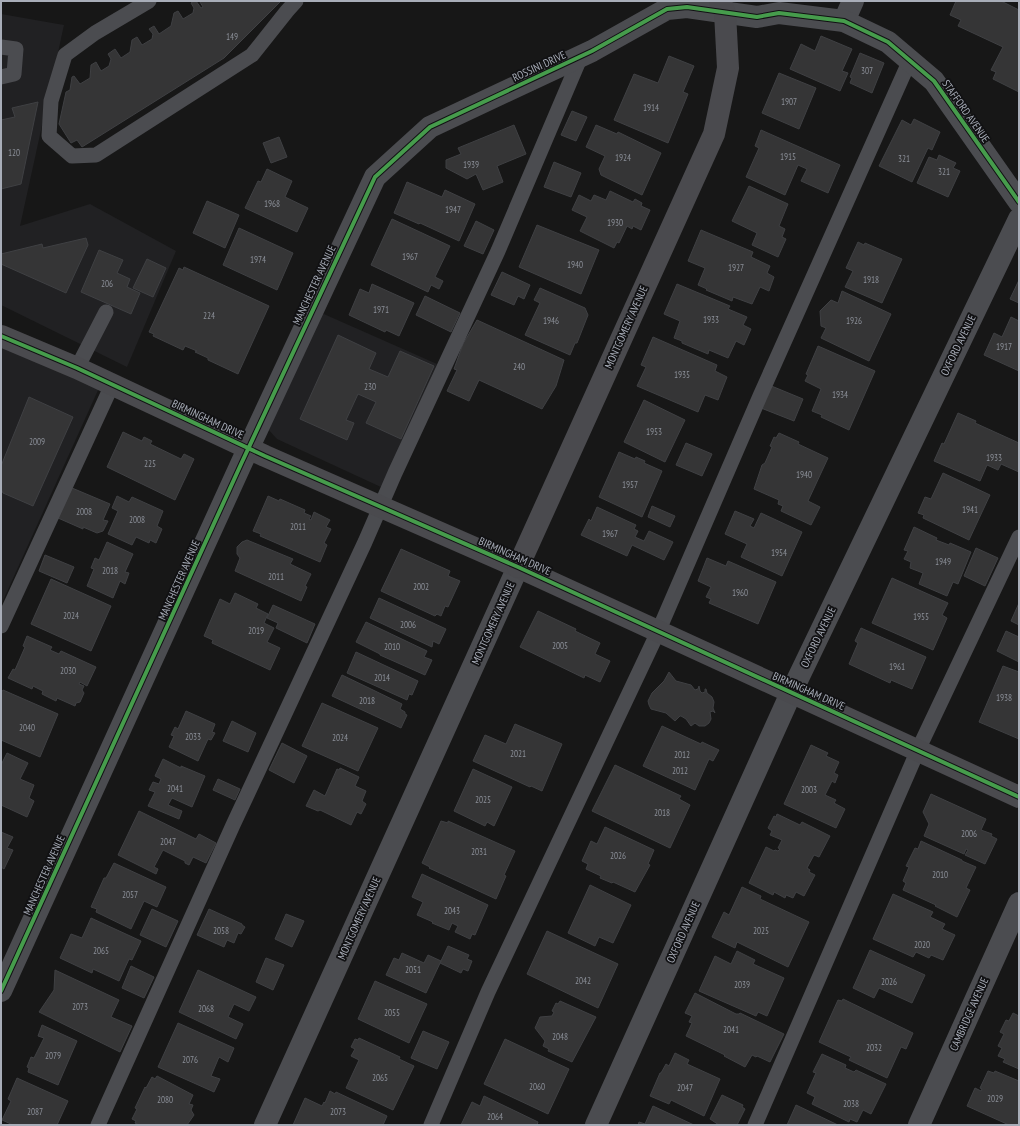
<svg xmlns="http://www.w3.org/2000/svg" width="1020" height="1126" viewBox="0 0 1020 1126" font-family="'PT Sans Narrow',sans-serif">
<rect width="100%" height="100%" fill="#171717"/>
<g fill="#212123">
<path d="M1,14L64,25L20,226L90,204L176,251L127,367L1,305Z"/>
<path d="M317,311L437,364L383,488L277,439L268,429Z"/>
<path d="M1,344L99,388L1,605Z"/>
</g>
<g fill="#353536" stroke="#3f4043">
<path d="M194,1H196L201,8L203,7L200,2L201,1H281L224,58L82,147L77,140L71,143L59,124L66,92L70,90L72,77L74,76L80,84L90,78L91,65L96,62L101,71L109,66L111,59L108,54L115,49L121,58L130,52L132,40L137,37L142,45L152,39L153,34L149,29L154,26L159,34L171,26L174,13L178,11L183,19L193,13L194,8L191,3Z"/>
<path d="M956,1H1001L1019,10V92L993,79L996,72L991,70L1003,47L958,26L961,20L950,15Z"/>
<path d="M821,36L852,49L842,71L848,73L840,91L790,69L801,44L815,51Z"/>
<path d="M860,53L884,63L872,93L850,83L852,78L850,77Z"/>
<path d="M669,56L694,66L683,92L688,94L668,143L614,120L634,74L658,83Z"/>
<path d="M779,73L816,88L799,129L762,113Z"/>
<path d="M38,102L21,184L1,189V120L15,117L12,108Z"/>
<path d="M572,111L587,117L576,141L561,135Z"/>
<path d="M914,119L940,132L932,150L928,148L912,182L879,166L902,120L911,125Z"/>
<path d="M514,125L526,154L497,166L503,182L483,190L476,174L467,179L446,168V160L461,154L458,148Z"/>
<path d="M596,125L617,134L618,132L661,153L642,195L601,175L599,169L605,156L586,147Z"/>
<path d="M761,130L840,165L828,193L801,181L807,169L798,165L785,195L746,177L759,148L755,146Z"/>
<path d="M279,137L287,157L271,163L263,143Z"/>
<path d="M939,155L956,163L953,168L960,171L948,197L917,183L929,157L937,160Z"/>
<path d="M554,162L581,173L571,197L544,187Z"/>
<path d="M267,169L292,181L285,197L308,208L297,232L245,208L258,181L261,182Z"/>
<path d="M407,182L442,197L445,190L475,204L459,241L420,223L419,224L394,213Z"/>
<path d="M749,186L788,204L779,226L785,229L782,237L786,239L778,257L752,245L757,233L732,221Z"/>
<path d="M610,191L633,202L635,199L642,203L641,206L650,210L641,230L633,226L632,229L627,226L619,243L617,242L614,248L580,231L587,217L572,210L579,195L591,201L594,195L606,200Z"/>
<path d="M207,201L239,215L225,248L193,233Z"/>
<path d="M392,219L450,246L435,277L443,281L439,289L431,285L428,292L371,265Z"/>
<path d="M476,221L494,230L483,254L464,246Z"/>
<path d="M537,225L599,250L581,294L519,267Z"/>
<path d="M239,228L293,253L277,290L223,265Z"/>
<path d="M701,230L753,252L751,257L770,266L767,273L774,277L769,291L760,287L752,304L733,297L732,301L706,290L707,289L698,285L705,268L688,261Z"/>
<path d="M86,238L88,245L66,293L1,264V254L42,244L43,248Z"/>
<path d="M858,242L864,245L865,243L902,259L882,303L845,287L853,271L846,268Z"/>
<path d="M99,250L123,260L117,273L130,279L127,287L140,293L131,314L81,292Z"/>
<path d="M147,259L166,268L153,297L133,288Z"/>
<path d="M184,267L269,306L238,374L208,360V358L195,352L197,351L185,346L183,350L153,336L154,334L149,332L179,268L183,270Z"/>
<path d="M502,272L530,285L524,299L518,296L514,305L491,295Z"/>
<path d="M1019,280V303L1010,299Z"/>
<path d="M372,284L414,303L399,336L386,330L385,332L349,315L360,289L369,293Z"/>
<path d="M677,284L730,306L728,309L747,317L743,325L751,329L744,345L736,341L728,358L709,350L708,354L682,343V341L674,338L680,321L664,314Z"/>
<path d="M540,288L585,308L588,315L577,343H575L570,355L525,335L540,303L534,300Z"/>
<path d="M842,291L891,314L869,361L821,338L826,328L821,326L820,311L831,300L838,303Z"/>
<path d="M425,296L460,313L451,332L416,315Z"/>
<path d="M1011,317L1019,321V371L984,355L994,333L1002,337Z"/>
<path d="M477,320L564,360L556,386L542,409L479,380L469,401L447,391L457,370L454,369L463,344Z"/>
<path d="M338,335L376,353L369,369L388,377L400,351L434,366L401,439L366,423L376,402L358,394L346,420L354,423L347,440L300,419Z"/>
<path d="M653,337L717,365L715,371L727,377L718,400L705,395L698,412L637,386L646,367L641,365Z"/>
<path d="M818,346L875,371L849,430L821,417L822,415L812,411L821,389L805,381L808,375L806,374Z"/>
<path d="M769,385L803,399L794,421L761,408Z"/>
<path d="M29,397L73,417L33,506L3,493L1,489V466Z"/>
<path d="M644,400L685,420L665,462L624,442Z"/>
<path d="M958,413L976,421L975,423L1019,443V472L1001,464L998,470L987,465L980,481L934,461L942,443L944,444Z"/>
<path d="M123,432L142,441L144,437L152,441L150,444L181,459L184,454L194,459L175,500L107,467Z"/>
<path d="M779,433L799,442L798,444L828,458L808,501L820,507L811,525L781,511L783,506L778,504L779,500L754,489L762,465L765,463L772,447L770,446L774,437L776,438Z"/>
<path d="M686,443L712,454L702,476L676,465Z"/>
<path d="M619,452L635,459L636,457L645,461L644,463L662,471L642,517L599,497Z"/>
<path d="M943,473L990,495L969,540L923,518L924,515L918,513L925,497L931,499Z"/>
<path d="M72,488L110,504L103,520L108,521L103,531L97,533L83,527V529L58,518Z"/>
<path d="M117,496L129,502L132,497L163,511L157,526L162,529L156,543L150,540L149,543L136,537L132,545L108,534L118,511L112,508Z"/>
<path d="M268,496L279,501L280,499L305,510L304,513L311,516L309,519L311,520L314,512L330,520L326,527L331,529L324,543L327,545L320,562L260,536L261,534L253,531Z"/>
<path d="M652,506L675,516L670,527L648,517Z"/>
<path d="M597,507L636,525L634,529L638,531L635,537L644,541L649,531L673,542L664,560L632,545L627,556L581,535L589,519L591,521Z"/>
<path d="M735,511L754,519L750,526L754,528L761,513L802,532L782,576L741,557L747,544L725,534Z"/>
<path d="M914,527L937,538L936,540L949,545L950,543L971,552L958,584L953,582L947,596L919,584L923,573L910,568L911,562L904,559L908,551L904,550Z"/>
<path d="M247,540L293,559L290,564L311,574L305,586L307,587L301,601L235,571L240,558L237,554V547L242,542Z"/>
<path d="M107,542L133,554L125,572L129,573L125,584L120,581L113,598L87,586L94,569L91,568L95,558L99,560Z"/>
<path d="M976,548L998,558L985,586L964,576Z"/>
<path d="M401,549L450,571L448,576L460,581L448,607L445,606L441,616L437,614L435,616L381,591Z"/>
<path d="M45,555L74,567L67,583L39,571Z"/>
<path d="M707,558L726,566L728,561L776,582L758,624L709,603L711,599L706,597L711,587L698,581Z"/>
<path d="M892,578L948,603L942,615L947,618L933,650L872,623Z"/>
<path d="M51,579L111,606L91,651L31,624Z"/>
<path d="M235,593L258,604L256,608L268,614L264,623L274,628L267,642L280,648L270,670L212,643L213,640L204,636L220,599L230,604Z"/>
<path d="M379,598L446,629L439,644L433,641L432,647L370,618Z"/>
<path d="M1019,603V625L1011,621Z"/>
<path d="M273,605L315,624L307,643L276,628L278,623L267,618Z"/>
<path d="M538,611L576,629L575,631L600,643L595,654L610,661L600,682L585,675L584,678L520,647Z"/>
<path d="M366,622L427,651L424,657L432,660L425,675L380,655V654L356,642Z"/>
<path d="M861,628L926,657L912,689L891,680L890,683L849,664L858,643L855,641Z"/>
<path d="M1006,631L1019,637V662L997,651Z"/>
<path d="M27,636L52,647L50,650L59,654L61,651L96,667L87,686L80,682L79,684L84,686L82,690L84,693L80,702L76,703L75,706L57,698L56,701L42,694L43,691L33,686L32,689L8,678L13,669L15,670L25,647L23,646Z"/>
<path d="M356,652L418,681L412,695L409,694L407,700L347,673Z"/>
<path d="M1003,666L1019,672V739L979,722Z"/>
<path d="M669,672L676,681L691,685L695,690L698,689L699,686L700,691L702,693L705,692V689H706L707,693L712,697L714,702L713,708L715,713L713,711L710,712L711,719L709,723L705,726H699L695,723L691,726L686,719L681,716H680L675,721L666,713L651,709L649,705L648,701L652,693L664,681Z"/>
<path d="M342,675L402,704L400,709L405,712V714L407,715L401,728L332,696Z"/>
<path d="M3,690L58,714L40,757L1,740V693Z"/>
<path d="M322,703L378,728L358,771L302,746Z"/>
<path d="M186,711L215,724L212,732L215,733L211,740L208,739L198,761L169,747L174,736L171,735L175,727L178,729Z"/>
<path d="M232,721L256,733L248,752L223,741Z"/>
<path d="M515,724L562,744L542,791L531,786L530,787L473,761L485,735L506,744Z"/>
<path d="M662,726L701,744L702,742L719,750L713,761L709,759L695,790L643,766Z"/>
<path d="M282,743L307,756L294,783L269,770Z"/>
<path d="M811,745L828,753L826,756L839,762L834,773L838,775L835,783L832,781L825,795L836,800L834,803L845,809L836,828L784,804Z"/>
<path d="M7,753L28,763L20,779L34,785L29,798L34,801L27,817L1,805V765Z"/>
<path d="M163,759L181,768V766L205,776L192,807L172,798L168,805L182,811L179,819L148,806L155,792L149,790L153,782L159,784L161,779L155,776Z"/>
<path d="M615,765L681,796L679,799L690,805L670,848L592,811Z"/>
<path d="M340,768L359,777L355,786L366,791L362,801L366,804L361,814L357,812L351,825L320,810L318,811L306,806L314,790L325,796L337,769L339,770Z"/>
<path d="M473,769L512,787L494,826L487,822L485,826L454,811Z"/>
<path d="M218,779L240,789L235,800L213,790Z"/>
<path d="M931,794L986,819L981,830L992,834L991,836L997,839L985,864L965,855L968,850L966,849L964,854L924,836L929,824L923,812Z"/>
<path d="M139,811L196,839L199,834L216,843L206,863L193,857L189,865L185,863V861L163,850L154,867L158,869L156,874L118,855Z"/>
<path d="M777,814L800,825L802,822L830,836L819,857L814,855L807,868L810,870L809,872L815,875L804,896L796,892L793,898L786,895L785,898L774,892L773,895L749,883L766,847L774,851L775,850L778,851L780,849L778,848L782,840L770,835L772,831L768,828L774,816L776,817Z"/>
<path d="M441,821L448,823V821L515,851L504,875L506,876L496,899L429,868L430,867L422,863Z"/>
<path d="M605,827L654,850L648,864L650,865L635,892L613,882L612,883L600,878L601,876L586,869L588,864L582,861L591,841L597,844Z"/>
<path d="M1,832L13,837L7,848L13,850L4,869L1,867Z"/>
<path d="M921,841L962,860V861L976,867L966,888L970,890L957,917L935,906L936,905L903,890L906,883L903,881L909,867L906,866L915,848L918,849Z"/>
<path d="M114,863L166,887L157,907L144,901L131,929L96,912L97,909L91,907L104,878H106Z"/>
<path d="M422,874L488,905L475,935L472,934L470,939L455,932L458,926L452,923L449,930L432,923L433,922L417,915L423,902L412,897Z"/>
<path d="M590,885L631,905L613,943L599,937L595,946L568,933Z"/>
<path d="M742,887L761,896L760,899L809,922L788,967L737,942L735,948L712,937L724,912L729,915Z"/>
<path d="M893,894L933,912L930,917L945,924L942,929L955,935L943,960L931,955L929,958L916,952L913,957L873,939Z"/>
<path d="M152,909L178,921L166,947L140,935Z"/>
<path d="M209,909L242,924V925L245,927L241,934L238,933L234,943L227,940L224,947L197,935Z"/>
<path d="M286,914L304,921L292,947L275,939Z"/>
<path d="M91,918L141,941L132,960L129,959L119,981L93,969L92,973L60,958L71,934L82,938Z"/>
<path d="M547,931L618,964L598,1008L527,974Z"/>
<path d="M448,946L469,955L467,959L472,961L468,971L463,969L461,973L440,963Z"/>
<path d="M870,950L925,975L912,1003L879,988L874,998L853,988Z"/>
<path d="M737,951L755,960L753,964L784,978L767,1016L758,1012L756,1016L699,991L715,956L731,964Z"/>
<path d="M402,953L424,963L428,955L441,961L426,993L386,975L394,958L399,960Z"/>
<path d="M266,958L284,965L273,990L256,982Z"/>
<path d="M131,966L154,977L144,998L122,988Z"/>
<path d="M55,970L119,1000L111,1017L132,1026L120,1052L39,1012L54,990Z"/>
<path d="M198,970L256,997L249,1011L234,1004L228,1017L243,1024L236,1039L179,1012Z"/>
<path d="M375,981L427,1004L409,1043L358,1019Z"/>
<path d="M695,993L736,1014H739L740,1013L784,1034L770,1062L757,1056L756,1057L752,1055L745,1067L724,1056L725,1055L686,1036L692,1023L689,1022L692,1016L685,1013Z"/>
<path d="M843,999L913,1033L906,1049L901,1047L887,1078L849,1060L851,1057L819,1042L838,1000L842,1001Z"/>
<path d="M560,1001L596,1017L572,1062L548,1051L549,1049L543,1046L545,1041L535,1028L540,1017L552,1016L554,1012L552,1011L556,1003L558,1004Z"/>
<path d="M1013,1013L1019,1016V1069L1003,1062L1005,1059L998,1056L1002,1048L998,1046L1004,1034L1000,1032L1006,1020L1009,1021Z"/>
<path d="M178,1023L234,1048L228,1062L219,1057L211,1076L220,1079L214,1092L158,1067Z"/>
<path d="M42,1025L77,1041L58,1085L28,1072L29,1068L27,1067L31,1057L34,1058L44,1038L38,1036Z"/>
<path d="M423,1031L449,1042L437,1069L411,1058Z"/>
<path d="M359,1038L400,1057L399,1059L414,1066L393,1110L346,1088L359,1060L351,1056L355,1049L351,1047L355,1039L358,1040Z"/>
<path d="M505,1039L569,1069L548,1114L484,1084Z"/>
<path d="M675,1053L689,1060L687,1064L720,1079L704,1116L671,1100L669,1104L650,1096L660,1073H661L666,1064L669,1066Z"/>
<path d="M822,1054L846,1065L845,1068L854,1072L856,1070L886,1084L871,1114L863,1110L857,1122L850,1119L849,1122L812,1104L815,1097L807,1093L816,1073L813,1072Z"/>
<path d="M988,1071L994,1073L995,1071L1019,1081V1125H1009L967,1106L975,1088L981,1091L982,1089L980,1088Z"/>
<path d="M157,1076L193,1095L189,1104L193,1105L191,1110L194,1115L187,1125H139L135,1123L136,1121L132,1119L137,1109L135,1108L145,1087L146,1088L152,1077L155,1079Z"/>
<path d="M17,1078L68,1101L57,1125H13L2,1120L11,1101L8,1099Z"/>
<path d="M330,1091L335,1094L336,1092L387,1116L383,1125H293L305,1098L322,1106L324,1102L325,1103Z"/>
<path d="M722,1095L743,1105L742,1107L745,1109L737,1125H719L710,1119Z"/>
<path d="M484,1096L538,1122L537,1125H461L472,1102L480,1106Z"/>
<path d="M796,1105L838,1125H787Z"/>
<path d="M653,1106L694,1125H638L639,1122L645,1124Z"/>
</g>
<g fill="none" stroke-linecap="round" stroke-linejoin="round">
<g stroke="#4b4c50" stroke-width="15">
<path d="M149,1L95,33L65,55L51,101L49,136L72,156L96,155L252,55L287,11L296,1"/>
<path d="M1,47L16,49L14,74L1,77"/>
<path d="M77,368L106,312"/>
<path d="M1,626L112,385"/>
<path d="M98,1125L233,825L365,542L395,473L498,251L581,56"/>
<path d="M431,1125L488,992L658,632L760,396L910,60"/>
<path d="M755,1125L918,750L1019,537"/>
</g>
<g stroke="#4b4c50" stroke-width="22">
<path d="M844,21L853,1"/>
<path d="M1,991L242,462L375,177L430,127L592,51L667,9L687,7L757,17L779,13L844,21L888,42L934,81L1019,202"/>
<path d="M265,1125L518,567"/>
<path d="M596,1125L791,693L1019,219"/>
<path d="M919,1125L1019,903"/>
</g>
<g stroke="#4a4a4e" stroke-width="22">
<path d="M1,336L77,368L265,456L518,567L1019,797"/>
<path d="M518,567L714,134L728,68L725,13L720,1"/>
</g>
<g stroke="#111113" stroke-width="6">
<g id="cycleway">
<path d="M1,336L77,368L265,456L518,567L1019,797"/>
<path d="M1,991L242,462L375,177L430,127L592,51L667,9L687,7L757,17L779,13L844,21L888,42L934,81L1019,202"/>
</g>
</g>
<use href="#cycleway" stroke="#469c4c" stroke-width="4"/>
</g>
<g text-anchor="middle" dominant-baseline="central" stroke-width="3.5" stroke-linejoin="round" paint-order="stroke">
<g font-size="9" fill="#8b8f98">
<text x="232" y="36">149</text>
<text x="867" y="70">307</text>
<text x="789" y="101">1907</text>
<text x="651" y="107">1914</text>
<text x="14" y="152">120</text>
<text x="788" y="156">1915</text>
<text x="623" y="157">1924</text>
<text x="904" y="158">321</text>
<text x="471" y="164">1939</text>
<text x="944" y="171">321</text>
<text x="272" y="203">1968</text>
<text x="453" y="209">1947</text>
<text x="615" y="222">1930</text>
<text x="410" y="256">1967</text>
<text x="258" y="259">1974</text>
<text x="575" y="264">1940</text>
<text x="736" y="267">1927</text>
<text x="871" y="279">1918</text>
<text x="107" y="283">206</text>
<text x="381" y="309">1971</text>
<text x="209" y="315">224</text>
<text x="711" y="319">1933</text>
<text x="551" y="320">1946</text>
<text x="854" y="320">1926</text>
<text x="1004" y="346">1917</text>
<text x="519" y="366">240</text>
<text x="682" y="374">1935</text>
<text x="370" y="386">230</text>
<text x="840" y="394">1934</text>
<text x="654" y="431">1953</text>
<text x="37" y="441">2009</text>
<text x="994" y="457">1933</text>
<text x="150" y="463">225</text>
<text x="804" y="474">1940</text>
<text x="630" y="484">1957</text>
<text x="970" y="509">1941</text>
<text x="84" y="511">2008</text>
<text x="137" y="519">2008</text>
<text x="298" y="526">2011</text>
<text x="610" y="533">1967</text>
<text x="779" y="552">1954</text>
<text x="943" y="561">1949</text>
<text x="110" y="570">2018</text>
<text x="276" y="576">2011</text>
<text x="421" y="586">2002</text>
<text x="740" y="592">1960</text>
<text x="71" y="615">2024</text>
<text x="921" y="616">1955</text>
<text x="408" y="624">2006</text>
<text x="256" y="630">2019</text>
<text x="560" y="645">2005</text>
<text x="392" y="646">2010</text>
<text x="897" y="666">1961</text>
<text x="68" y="670">2030</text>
<text x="382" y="677">2014</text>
<text x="1004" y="697">1938</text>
<text x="367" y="700">2018</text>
<text x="27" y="727">2040</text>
<text x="193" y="736">2033</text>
<text x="340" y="737">2024</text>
<text x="518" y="753">2021</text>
<text x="682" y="754">2012</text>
<text x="680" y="770">2012</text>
<text x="175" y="788">2041</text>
<text x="809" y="789">2003</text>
<text x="483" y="799">2025</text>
<text x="662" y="812">2018</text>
<text x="969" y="833">2006</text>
<text x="168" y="841">2047</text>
<text x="479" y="851">2031</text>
<text x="618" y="855">2026</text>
<text x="940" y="874">2010</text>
<text x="130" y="894">2057</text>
<text x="452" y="910">2043</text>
<text x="221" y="930">2058</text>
<text x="761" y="930">2025</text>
<text x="922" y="944">2020</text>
<text x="101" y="950">2065</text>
<text x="413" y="969">2051</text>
<text x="583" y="980">2042</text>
<text x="889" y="981">2026</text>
<text x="742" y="984">2039</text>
<text x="80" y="1006">2073</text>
<text x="206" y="1008">2068</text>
<text x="392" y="1012">2055</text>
<text x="731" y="1029">2041</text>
<text x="560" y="1036">2048</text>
<text x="874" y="1047">2032</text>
<text x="53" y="1055">2079</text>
<text x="190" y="1059">2076</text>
<text x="380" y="1077">2065</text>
<text x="537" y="1086">2060</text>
<text x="685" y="1087">2047</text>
<text x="995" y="1098">2029</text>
<text x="165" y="1099">2080</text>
<text x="851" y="1103">2038</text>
<text x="35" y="1111">2087</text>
<text x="338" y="1111">2073</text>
<text x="495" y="1116">2064</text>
</g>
<g font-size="11" fill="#a8adb8" stroke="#111113">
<text transform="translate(539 66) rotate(-25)">ROSSINI DRIVE</text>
<text transform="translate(966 111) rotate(55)">STAFFORD AVENUE</text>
<text transform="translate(314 285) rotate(-65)">MANCHESTER AVENUE</text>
<text transform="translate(626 327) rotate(-66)">MONTGOMERY AVENUE</text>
<text transform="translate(958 345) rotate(-64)">OXFORD AVENUE</text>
<text transform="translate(208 419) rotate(25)">BIRMINGHAM DRIVE</text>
<text transform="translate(515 556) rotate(24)">BIRMINGHAM DRIVE</text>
<text transform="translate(179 580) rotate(-66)">MANCHESTER AVENUE</text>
<text transform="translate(493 623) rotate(-66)">MONTGOMERY AVENUE</text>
<text transform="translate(818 637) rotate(-64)">OXFORD AVENUE</text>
<text transform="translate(809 691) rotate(24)">BIRMINGHAM DRIVE</text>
<text transform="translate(44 875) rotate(-66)">MANCHESTER AVENUE</text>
<text transform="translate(359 918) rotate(-66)">MONTGOMERY AVENUE</text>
<text transform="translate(683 932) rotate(-66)">OXFORD AVENUE</text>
<text transform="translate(969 1014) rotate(-66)">CAMBRIDGE AVENUE</text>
</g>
</g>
<rect width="1020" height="1126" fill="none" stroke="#a8adb8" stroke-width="4"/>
</svg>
